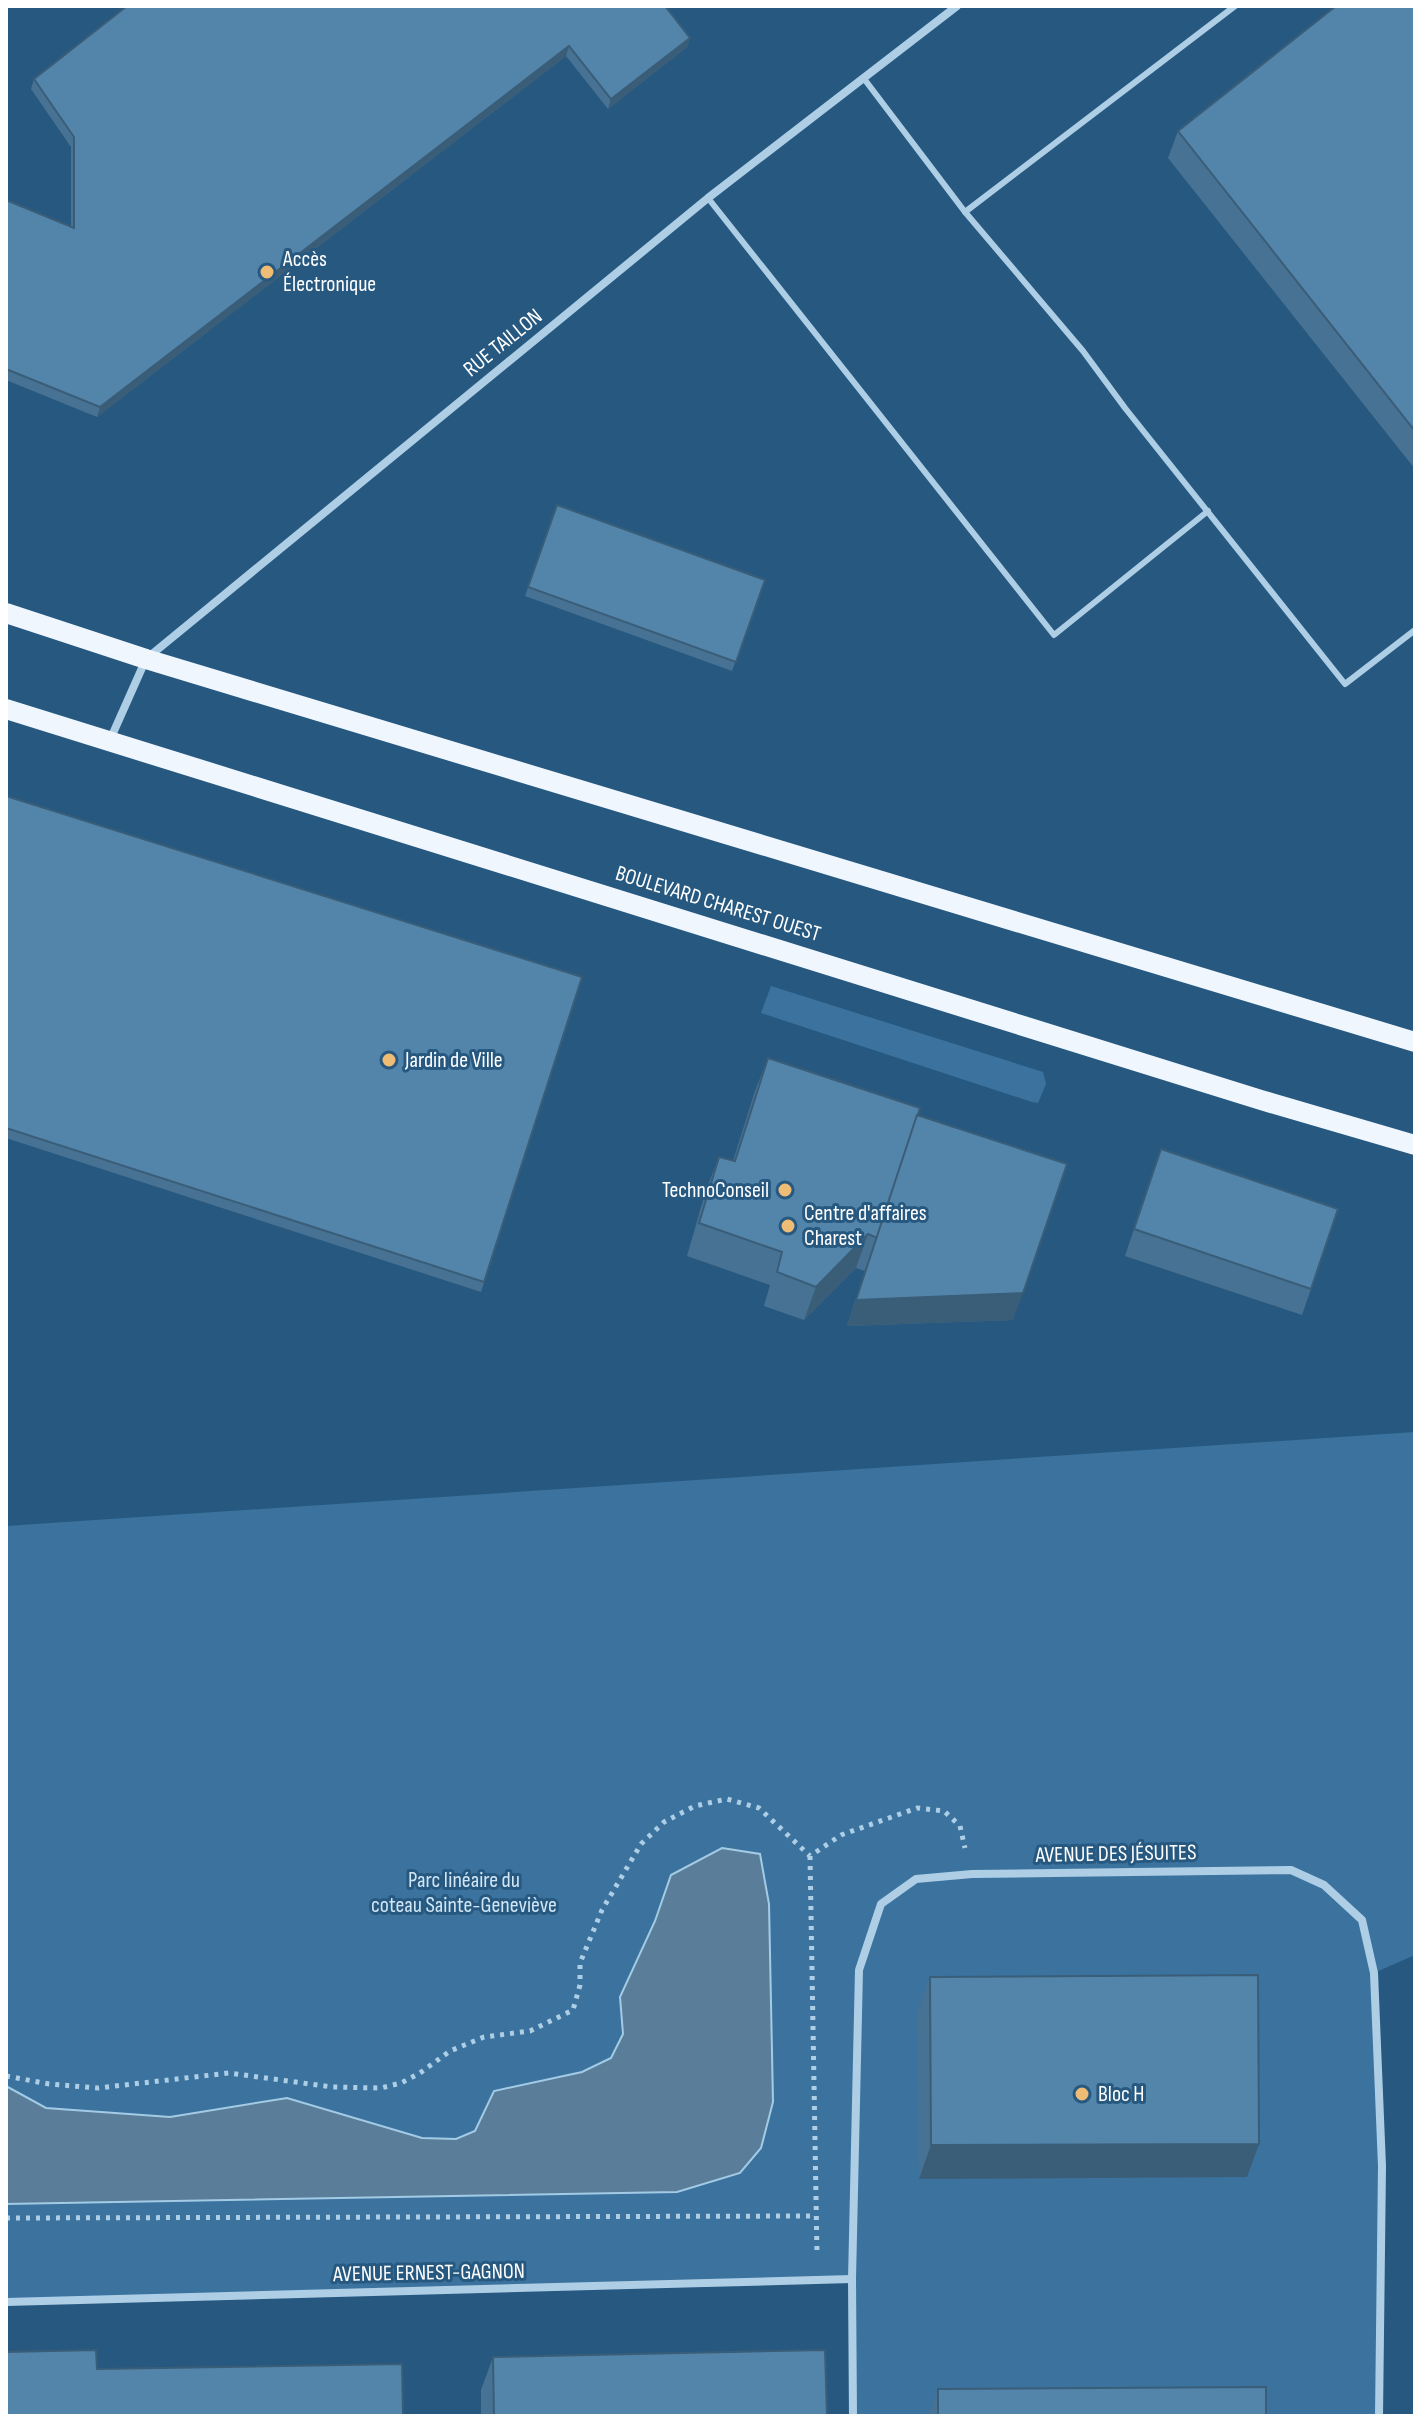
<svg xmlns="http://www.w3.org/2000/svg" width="1421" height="2422" viewBox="0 0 1421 2422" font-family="'Sofia Sans Condensed',sans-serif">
<rect width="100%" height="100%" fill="#275980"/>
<g fill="#3b739e">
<path d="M771,986L1043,1072L1046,1084L1038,1103L1032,1102L761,1013Z"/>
<path d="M1415,1432V1955L1374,1973L1382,2166L1379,2416H854L852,2280L6,2302V1526Z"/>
</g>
<path fill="#5a7e99" stroke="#a3cbe6" stroke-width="2" d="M722,1848L760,1854L769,1904L773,2102L761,2148L740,2173L677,2192L6,2204V2086L46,2108L170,2117L287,2098L422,2138L456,2139L475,2131L494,2091L582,2072L611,2058L623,2034L620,1997L655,1921L671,1875Z"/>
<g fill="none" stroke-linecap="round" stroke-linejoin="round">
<g stroke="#aecee6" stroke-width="5" stroke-dasharray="4 6" stroke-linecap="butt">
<path d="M810,1856L817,2255"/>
<path d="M6,2076L49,2084L98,2088L229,2073L332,2087L381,2088L401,2083L420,2073L450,2051L484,2037L530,2031L573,2010L580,1985V1963L602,1910L641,1844L664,1822L695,1806L727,1799L759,1808L810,1856L841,1835L917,1808L944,1811L960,1826L965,1848"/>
<path d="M6,2218L816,2216"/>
</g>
<g stroke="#aecee6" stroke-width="6">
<path d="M865,80L965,212L1083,351L1125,408L1345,684L1415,630"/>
<path d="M708,198L1054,635L1208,511"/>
<path d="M965,212L1235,6"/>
</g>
<g stroke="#aecee6" stroke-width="8">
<path d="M110,740L146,659L708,198L957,6"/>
<path d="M6,2302L852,2279"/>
<path d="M853,2416L852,2279L859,1970L881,1904L916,1879L972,1874L1291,1870L1324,1885L1362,1920L1374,1973L1382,2166L1379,2416"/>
</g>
<g stroke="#eff6fd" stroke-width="20">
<path d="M6,613L146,659L1415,1042"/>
<path d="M6,709L1261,1100L1415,1145"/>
</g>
</g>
<g fill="#477293">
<path d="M1415,6V469L1168,158L1178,131Z"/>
<path d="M690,38L687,47L608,109L566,56L97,417L6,380V200L71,226V147L31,89L34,79Z"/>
<path d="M557,505L765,580L732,671L525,596Z"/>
<path d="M6,796L582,977L481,1292L6,1138Z"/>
<path d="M768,1058L917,1115L1013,1320L847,1326L865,1271L856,1268L804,1320L764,1306L770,1285L687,1256L706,1190L719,1157L733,1161L755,1091Z"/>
<path d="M1161,1149L1311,1289L1302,1315L1125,1256Z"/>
<path d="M930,1977L1247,2177L919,2179L918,2011Z"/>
<path d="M493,2357L827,2416H481V2390Z"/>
<path d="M938,2389L1266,2416H928Z"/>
</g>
<g fill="#3a5d78">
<path d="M690,38L687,47L608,109L611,99Z"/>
<path d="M569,46L566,56L97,417L100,407Z"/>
<path d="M868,1234L856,1268L804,1320L816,1287Z"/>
<path d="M1023,1293L1013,1320L847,1326L856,1300Z"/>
<path d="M1259,2144L1247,2177L919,2179L931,2145Z"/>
</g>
<g fill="#5385ab" stroke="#3a5d78" stroke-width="2">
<path d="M127,6H665L690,38L611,99L569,46L100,407L6,369V200L74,228V137L34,79Z"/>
<path d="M1336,6H1415V431L1178,131Z"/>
<path d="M557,505L765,580L736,662L528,587Z"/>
<path d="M6,796L582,977L484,1282L6,1128Z"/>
<path d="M768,1058L920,1108L877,1238L868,1234L816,1287L777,1272L782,1252L699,1223L719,1157L735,1161Z"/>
<path d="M917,1115L1067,1164L1023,1293L856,1300Z"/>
<path d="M1161,1149L1338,1209L1311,1289L1134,1229Z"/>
<path d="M1258,1975L1259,2144L931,2145L930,1977Z"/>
<path d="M96,2350L97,2369L402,2364L403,2416H6V2352Z"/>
<path d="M825,2350L827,2416H494L493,2357Z"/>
<path d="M1266,2387V2416H938V2389Z"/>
</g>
<g fill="#eebc74" stroke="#275980" stroke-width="3">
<circle cx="267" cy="272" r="8"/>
<circle cx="389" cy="1060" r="8"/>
<circle cx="785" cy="1190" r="8"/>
<circle cx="788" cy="1226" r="8"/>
<circle cx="1082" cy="2094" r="8"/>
</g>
<g text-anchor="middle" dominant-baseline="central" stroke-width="6" stroke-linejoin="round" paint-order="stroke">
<g font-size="22" fill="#fff" stroke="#275980" text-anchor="start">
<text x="283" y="259">Accès<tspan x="283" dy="25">Électronique</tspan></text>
<text x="405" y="1060">Jardin de Ville</text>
<text x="769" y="1190" text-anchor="end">TechnoConseil</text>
<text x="804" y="1213">Centre d'affaires<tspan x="804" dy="25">Charest</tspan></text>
<text x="1098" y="2094">Bloc H</text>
</g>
<g font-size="22" fill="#fff" stroke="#275980">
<text transform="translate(503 343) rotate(-39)">RUE TAILLON</text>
<text transform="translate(718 904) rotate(17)">BOULEVARD CHAREST OUEST</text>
<text transform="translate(1116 1854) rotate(-1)">AVENUE DES JÉSUITES</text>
<text transform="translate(429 2273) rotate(-1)">AVENUE ERNEST-GAGNON</text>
</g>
<g font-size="22" fill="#d1e6f5" stroke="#275980">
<text x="464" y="1880">Parc linéaire du<tspan x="464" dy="25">coteau Sainte-Geneviève</tspan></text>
</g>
</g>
<rect width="1421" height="2422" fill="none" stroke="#ffffff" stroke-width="16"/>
</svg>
